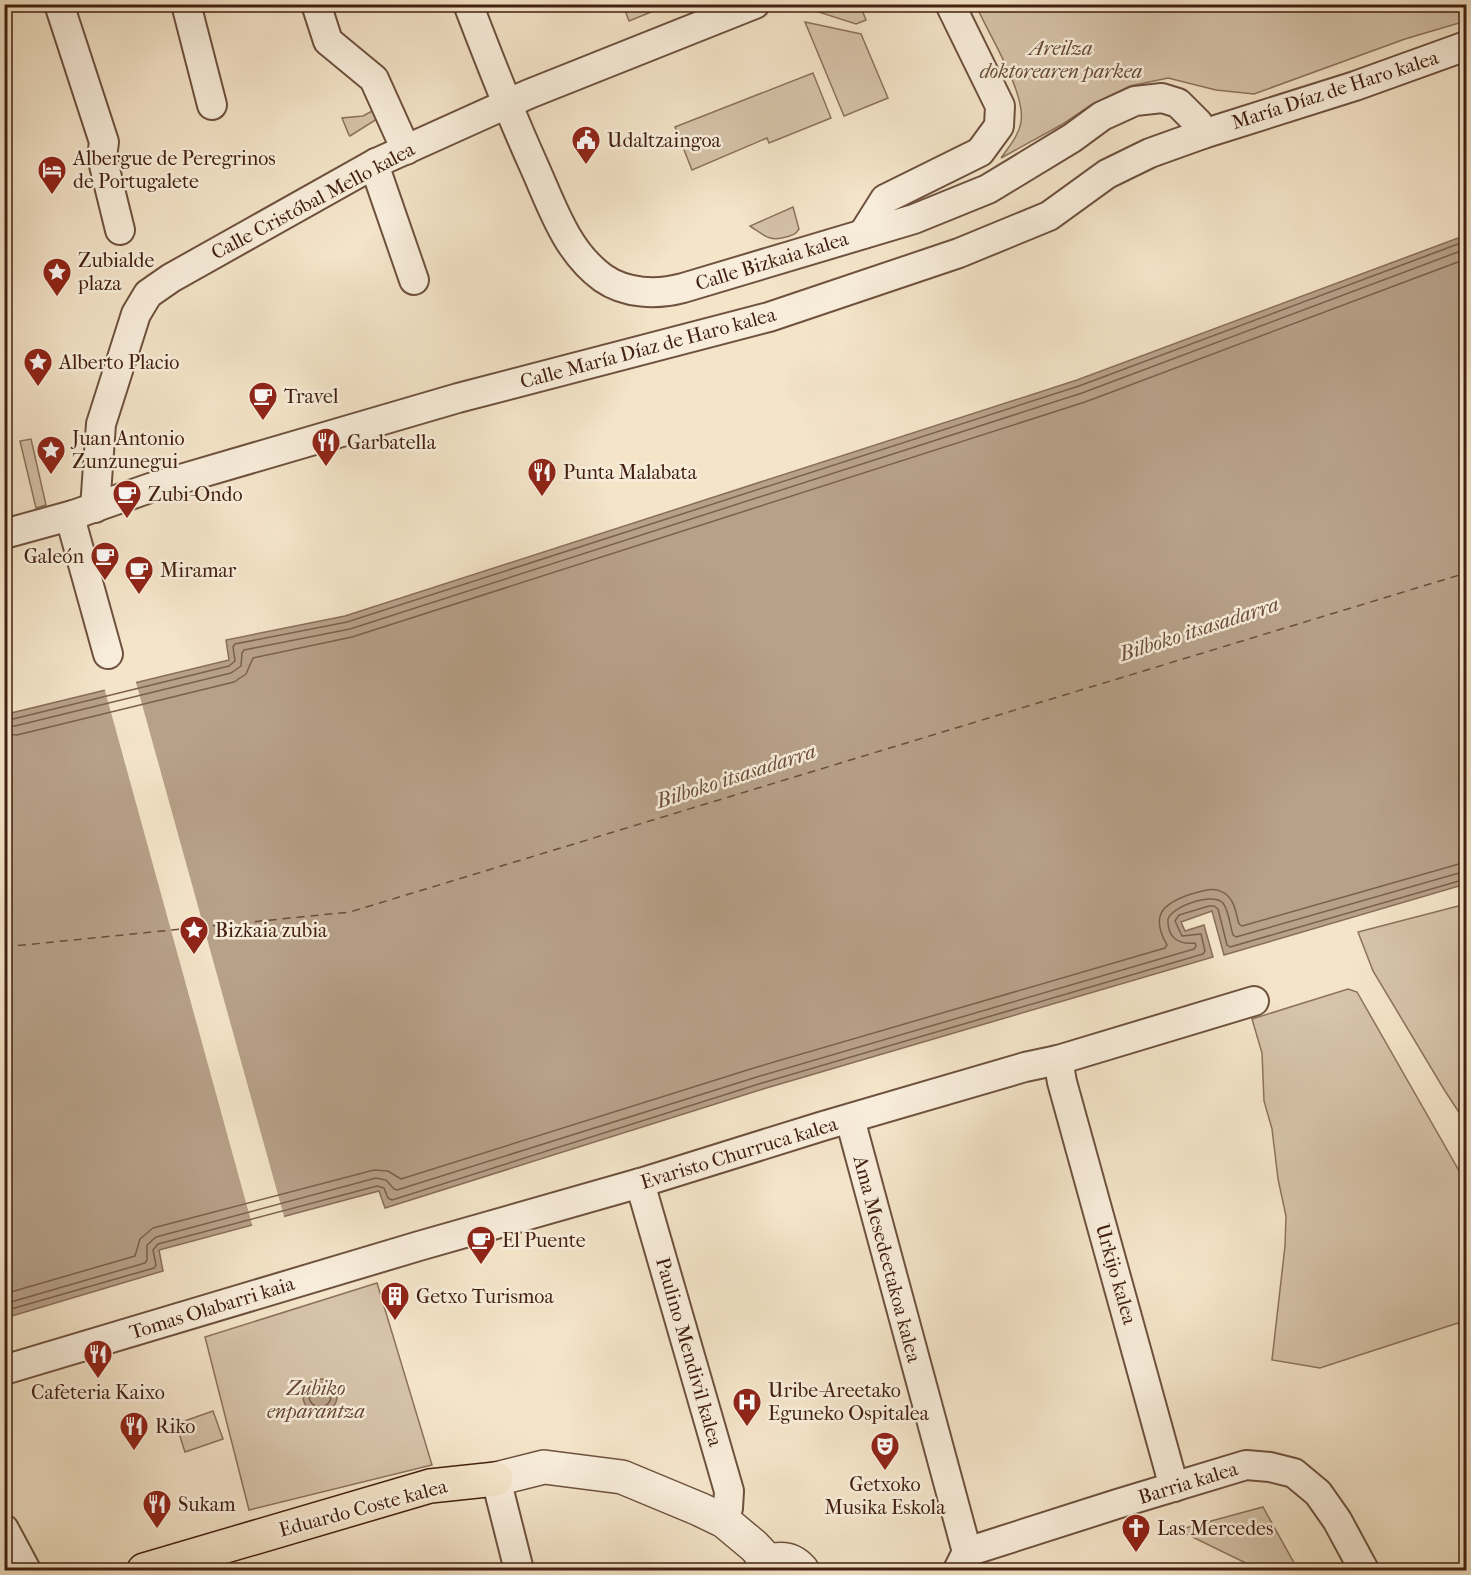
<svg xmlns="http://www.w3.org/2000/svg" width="1471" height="1575" viewBox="0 0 1471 1575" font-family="'IM FELL French Canon',serif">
<rect width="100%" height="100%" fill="#f4e4c8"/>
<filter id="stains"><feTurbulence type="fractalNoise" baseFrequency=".00333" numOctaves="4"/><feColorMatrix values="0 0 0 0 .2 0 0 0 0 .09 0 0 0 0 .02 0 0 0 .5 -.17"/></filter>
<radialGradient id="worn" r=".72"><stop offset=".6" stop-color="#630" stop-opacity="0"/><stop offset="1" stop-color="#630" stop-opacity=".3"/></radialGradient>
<g fill="#d6c3a9" stroke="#8c725c" stroke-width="1.5">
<path d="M1466,4V21L1405,39L1254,94L1216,90L1168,78L1130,86L1091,105L1061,125L1001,158C1008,148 1019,135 1021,122C1026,92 988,34 976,5Z"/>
<path d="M623,5H660L661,8L629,21Z"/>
<path d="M803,5H860L866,20L856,24L803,7Z"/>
<path d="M805,22L861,34L888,98L844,116Z"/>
<path d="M813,73L831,118L769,143L767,138L692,170L675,127Z"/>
<path d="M372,111L377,119L350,136L349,135L342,118L363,116Z"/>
<path d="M793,207L799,229C795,235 793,235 786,237C769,242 764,235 750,226Z"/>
<path d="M31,439L46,505L36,508L20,441Z"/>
<path d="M1466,904V1123L1445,1091L1373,971L1358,932Z"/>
<path d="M1348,989L1357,992L1466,1183V1338L1458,1323L1320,1368L1272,1360L1285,1246L1286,1216L1278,1179L1272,1129L1264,1101L1262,1053L1252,1019Z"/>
<path d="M377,1283L432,1465L249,1510L205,1337Z"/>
<path d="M213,1411L223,1439L185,1452L176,1424Z"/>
<path d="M1263,1507L1298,1570H1260L1178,1530Z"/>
</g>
<g fill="#b7a189" stroke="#886d59" stroke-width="1.5">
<path d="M1466,235V884L1224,955L1212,911L1181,922L1185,931L1204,925L1213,957L763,1089L385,1208L379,1191L159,1250L163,1271L5,1318V695L11,713L229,660L226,640L345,616L1077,380Z"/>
<circle cx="320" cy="1396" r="17"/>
</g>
<path fill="#f4e4c8" d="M135,679L285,1220L253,1228L104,687Z"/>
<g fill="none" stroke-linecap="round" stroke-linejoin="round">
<g stroke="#7c604c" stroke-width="1.5">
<path d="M4,714L8,718L13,719L229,666L235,661L233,647L235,644L347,622L1079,386L1466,241"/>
<path d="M4,725L15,726L231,673L241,666L242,653L244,650L350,629L1082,393L1466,249"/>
<path d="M4,734L17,735L234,682L246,674L253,658L352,637L1085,402L1466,259"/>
<path d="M4,1294L135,1256L140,1239L153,1228L374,1170L388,1171L401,1179L757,1067L1165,948L1167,945C1150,915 1162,904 1191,894C1203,891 1215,885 1227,895C1235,902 1236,914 1239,924L1242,926L1466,862"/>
<path d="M4,1304L145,1263L147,1260V1245L156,1237L376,1178L386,1180L394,1189L397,1190L760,1076L1194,949L1196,946L1195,943C1178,945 1167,937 1168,919C1173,906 1212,892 1223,903C1229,911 1230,926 1233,935L1236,937L1466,871"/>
<path d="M4,1311L154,1268L156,1265L153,1250L158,1244L377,1186L384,1188L388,1198L392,1200L762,1083L1203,954L1205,951L1201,934L1182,936L1175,921L1179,915L1209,906H1214L1218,909L1227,945L1230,947L1466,879"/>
<circle cx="320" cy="1396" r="11"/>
</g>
<path stroke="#6b4d3a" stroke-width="1.5" stroke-dasharray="8 6" stroke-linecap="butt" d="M4,947L350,912L1466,573"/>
<g stroke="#6e513e" stroke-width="32">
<g id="minor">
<path d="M59,4L104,142L102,157L120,230"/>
<path d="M186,4L212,105"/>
<path d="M316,4L328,41L374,79L406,150"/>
<path d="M468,4C489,59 510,113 534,166C552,206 566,251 603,278C626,294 657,295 683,288L914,219L988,189L1072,138L1102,116L1135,101L1162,98L1178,103L1198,123L1203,134"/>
<path d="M376,163L377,173L414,280"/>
<path d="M863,234L885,199L980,152L999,126L1000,106L950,4"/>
<path d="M95,508L101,424L136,314L148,294L171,278L376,163L529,94L755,4"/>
<path d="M73,515V528L108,654"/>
<path d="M4,534L73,515L150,488L458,398L769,317L959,253L1049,216L1107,174L1150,153L1203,134L1355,86L1466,46"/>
<path d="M1058,1060L1062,1082L1174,1487"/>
<path d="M850,1119L967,1552L958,1570"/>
<path d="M640,1183L729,1491L728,1508L724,1521"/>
<path d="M4,1370L419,1246L640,1183L823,1126L1025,1067L1058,1060L1254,1001"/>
<path d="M496,1479L519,1570"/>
<path d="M4,1529L26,1570"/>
<path d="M967,1552L1117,1504L1246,1465L1270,1467L1294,1473L1318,1493L1337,1520L1364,1570"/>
</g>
</g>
<g stroke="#6e513e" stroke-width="36">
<g id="tertiary">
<path d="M496,1479L544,1467L622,1477L699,1509L724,1521L754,1546L769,1562"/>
<path d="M760,1570C772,1556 790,1556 802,1570"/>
</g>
</g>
<g stroke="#422010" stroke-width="36">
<path id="primary" d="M144,1570L430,1486L496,1479"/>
</g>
<use href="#minor" stroke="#f8eddb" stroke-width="28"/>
<use href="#tertiary" stroke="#f8eddb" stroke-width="33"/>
<use href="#primary" stroke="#f4e4c8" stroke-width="33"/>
</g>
<defs>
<g id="civic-pin" transform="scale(1.5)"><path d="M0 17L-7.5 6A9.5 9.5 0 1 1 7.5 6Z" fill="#8f2418" stroke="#f8eddb"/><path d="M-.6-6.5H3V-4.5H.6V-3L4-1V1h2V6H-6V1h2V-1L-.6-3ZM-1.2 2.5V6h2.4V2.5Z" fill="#fff"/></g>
<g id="hotel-pin" transform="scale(1.5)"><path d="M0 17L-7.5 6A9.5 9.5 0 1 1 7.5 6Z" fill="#8f2418" stroke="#f8eddb"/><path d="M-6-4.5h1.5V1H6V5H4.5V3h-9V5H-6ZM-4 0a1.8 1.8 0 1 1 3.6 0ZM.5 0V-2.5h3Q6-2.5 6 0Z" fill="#fff"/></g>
<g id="sight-pin" transform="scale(1.5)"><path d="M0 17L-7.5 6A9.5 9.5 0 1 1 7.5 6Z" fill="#8f2418" stroke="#f8eddb"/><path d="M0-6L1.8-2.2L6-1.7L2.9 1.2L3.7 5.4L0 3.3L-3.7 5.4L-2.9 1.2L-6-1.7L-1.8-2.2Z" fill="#fff"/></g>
<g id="cafe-pin" transform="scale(1.5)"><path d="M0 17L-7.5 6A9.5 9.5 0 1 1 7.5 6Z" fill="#8f2418" stroke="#f8eddb"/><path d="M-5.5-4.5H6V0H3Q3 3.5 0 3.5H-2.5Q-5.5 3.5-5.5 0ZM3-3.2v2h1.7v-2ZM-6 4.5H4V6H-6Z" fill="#fff"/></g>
<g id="restaurant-pin" transform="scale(1.5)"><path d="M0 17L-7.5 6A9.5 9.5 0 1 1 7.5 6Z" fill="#8f2418" stroke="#f8eddb"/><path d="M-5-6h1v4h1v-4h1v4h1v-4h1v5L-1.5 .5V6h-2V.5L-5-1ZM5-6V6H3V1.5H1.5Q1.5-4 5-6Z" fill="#fff"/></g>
<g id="building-pin" transform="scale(1.5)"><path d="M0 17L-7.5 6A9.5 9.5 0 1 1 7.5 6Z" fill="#8f2418" stroke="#f8eddb"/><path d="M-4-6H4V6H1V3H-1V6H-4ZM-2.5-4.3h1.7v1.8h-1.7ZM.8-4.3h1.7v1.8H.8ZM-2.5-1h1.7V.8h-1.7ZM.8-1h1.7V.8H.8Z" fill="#fff"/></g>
<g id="hospital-pin" transform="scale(1.5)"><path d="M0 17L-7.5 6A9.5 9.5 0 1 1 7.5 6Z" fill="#8f2418" stroke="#f8eddb"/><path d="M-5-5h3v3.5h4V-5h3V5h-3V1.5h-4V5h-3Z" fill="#fff"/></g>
<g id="theatre-pin" transform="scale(1.5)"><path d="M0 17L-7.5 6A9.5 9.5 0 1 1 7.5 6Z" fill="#8f2418" stroke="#f8eddb"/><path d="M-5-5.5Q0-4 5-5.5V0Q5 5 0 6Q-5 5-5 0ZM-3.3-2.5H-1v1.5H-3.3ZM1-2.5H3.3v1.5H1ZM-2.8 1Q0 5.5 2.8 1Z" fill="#fff"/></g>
<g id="church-pin" transform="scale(1.5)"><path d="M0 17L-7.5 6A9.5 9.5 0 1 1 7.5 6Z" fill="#8f2418" stroke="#f8eddb"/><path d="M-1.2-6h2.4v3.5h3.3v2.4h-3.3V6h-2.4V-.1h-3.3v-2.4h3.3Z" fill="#fff"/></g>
</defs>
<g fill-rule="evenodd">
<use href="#civic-pin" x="586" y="140"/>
<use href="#hotel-pin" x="52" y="170"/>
<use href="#sight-pin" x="57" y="272"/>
<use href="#sight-pin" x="38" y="362"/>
<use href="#cafe-pin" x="263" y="396"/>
<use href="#restaurant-pin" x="326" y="442"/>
<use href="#sight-pin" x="51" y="450"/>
<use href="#restaurant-pin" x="542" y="472"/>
<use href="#cafe-pin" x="127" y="494"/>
<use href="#cafe-pin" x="105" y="556"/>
<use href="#cafe-pin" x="139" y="570"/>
<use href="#sight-pin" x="194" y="930"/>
<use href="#cafe-pin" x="481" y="1240"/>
<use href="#building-pin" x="395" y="1296"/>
<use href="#restaurant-pin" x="98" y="1354"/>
<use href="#hospital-pin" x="747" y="1402"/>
<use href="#restaurant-pin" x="134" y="1426"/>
<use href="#theatre-pin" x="885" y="1446"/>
<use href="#restaurant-pin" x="157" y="1504"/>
<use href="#church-pin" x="1136" y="1528"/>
</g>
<g text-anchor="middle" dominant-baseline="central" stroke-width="5" stroke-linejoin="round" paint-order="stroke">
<g font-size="20" font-style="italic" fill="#674936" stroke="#f8eddb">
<text x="1061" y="48">Areilza<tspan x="1061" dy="23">doktorearen parkea</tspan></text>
<text x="316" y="1388">Zubiko<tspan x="316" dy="23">enparantza</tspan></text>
</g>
<g font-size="20" fill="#422010" stroke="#f8eddb">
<text transform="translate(1335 90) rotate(-18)">María Díaz de Haro kalea</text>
<text transform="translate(313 201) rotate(-28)">Calle Cristóbal Mello kalea</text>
<text transform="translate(772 261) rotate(-17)">Calle Bizkaia kalea</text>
<text transform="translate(648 348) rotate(-15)">Calle María Díaz de Haro kalea</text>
<text transform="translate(739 1153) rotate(-17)">Evaristo Churruca kalea</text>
<text transform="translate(887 1259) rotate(75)">Ama Mesedeetakoa kalea</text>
<text transform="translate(1116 1274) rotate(74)">Urkijo kalea</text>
<text transform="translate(212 1308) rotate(-17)">Tomas Olabarri kaia</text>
<text transform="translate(689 1352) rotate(74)">Paulino Mendivil kalea</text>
<text transform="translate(1188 1483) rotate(-17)">Barria kalea</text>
<text transform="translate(363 1508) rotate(-15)">Eduardo Coste kalea</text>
</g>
<g font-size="20" fill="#422010" stroke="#f8eddb" text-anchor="start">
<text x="607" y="140">Udaltzaingoa</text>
<text x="73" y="158">Albergue de Peregrinos<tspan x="73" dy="23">de Portugalete</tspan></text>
<text x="78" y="260">Zubialde<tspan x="78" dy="23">plaza</tspan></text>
<text x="59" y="362">Alberto Placio</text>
<text x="284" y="396">Travel</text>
<text x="72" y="438">Juan Antonio<tspan x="72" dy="23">Zunzunegui</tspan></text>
<text x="347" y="442">Garbatella</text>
<text x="563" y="472">Punta Malabata</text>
<text x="148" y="494">Zubi-Ondo</text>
<text x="84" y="556" text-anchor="end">Galeón</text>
<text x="160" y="570">Miramar</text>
<text x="215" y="930">Bizkaia zubia</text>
<text x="502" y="1240">El Puente</text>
<text x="416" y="1296">Getxo Turismoa</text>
<text x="768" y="1390">Uribe-Areetako<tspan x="768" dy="23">Eguneko Ospitalea</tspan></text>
<text x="98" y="1392" text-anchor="middle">Cafeteria Kaixo</text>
<text x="155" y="1426">Riko</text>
<text x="885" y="1484" text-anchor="middle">Getxoko<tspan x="885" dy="23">Musika Eskola</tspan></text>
<text x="178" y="1504">Sukam</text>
<text x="1157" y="1528">Las Mercedes</text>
</g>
<g font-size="21" font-style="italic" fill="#6b4d3a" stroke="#f8eddb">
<text transform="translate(1199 629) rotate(-18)">Bilboko itsasadarra</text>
<text transform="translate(736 776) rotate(-18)">Bilboko itsasadarra</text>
</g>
</g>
<rect width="1471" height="1575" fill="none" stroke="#f4e4c8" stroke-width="24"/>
<rect x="6" y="6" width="1459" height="1563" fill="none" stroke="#422010" stroke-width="3"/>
<rect x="12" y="12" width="1447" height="1551" fill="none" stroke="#422010" stroke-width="1.5"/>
<rect width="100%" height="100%" filter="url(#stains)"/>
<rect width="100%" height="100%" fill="url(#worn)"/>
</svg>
